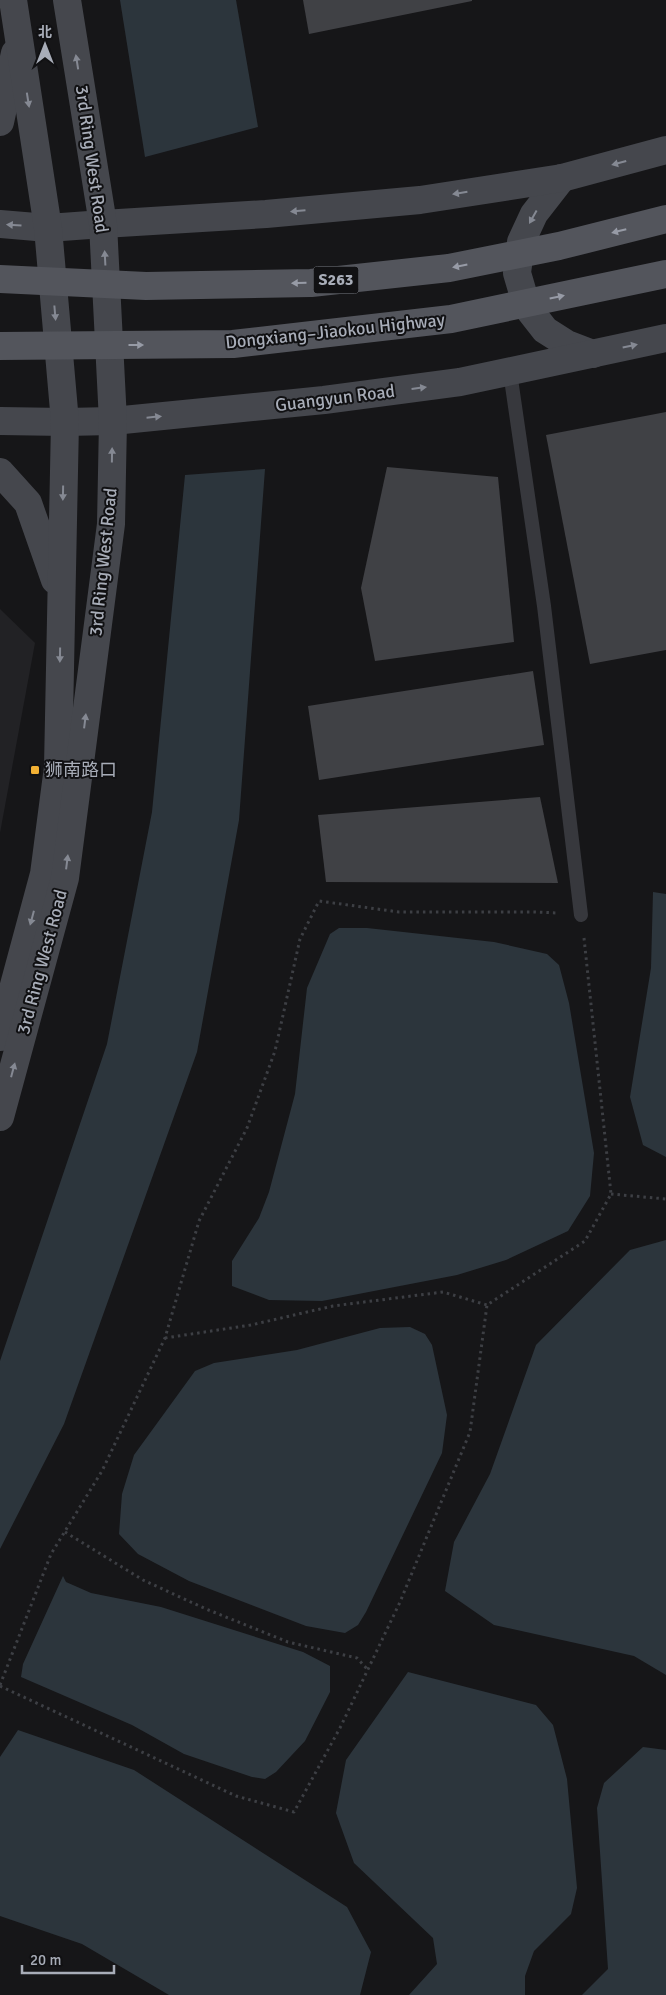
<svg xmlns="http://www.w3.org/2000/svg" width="666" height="1995" viewBox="0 0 666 1995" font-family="Signika,'Noto Sans SC',sans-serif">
<rect width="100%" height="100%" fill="#161618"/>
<path fill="#222225" d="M0,609L35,643L0,833Z"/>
<g fill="#2c353c">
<path d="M120,0H236L258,127L145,157Z"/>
<path d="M265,469L239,820L197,1052L64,1424L0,1549V1361L107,1044L152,812L185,475Z"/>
<path d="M653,892L666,894V1157L643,1145L630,1097L651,968Z"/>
<path d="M339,928H367L494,942L547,954L559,965L569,1003L594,1153L590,1196L568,1231L506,1260L457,1275L322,1301L269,1300L232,1286V1261L259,1218L269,1192L295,1094L307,988L330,934Z"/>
<path d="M666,1240V1675L634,1656L494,1625L445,1591L454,1542L490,1474L536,1345L630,1250Z"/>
<path d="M410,1327L425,1334L432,1345L447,1415L442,1453L366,1612L358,1625L345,1633L306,1626L189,1581L138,1554L119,1534L122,1494L134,1455L195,1371L214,1363L297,1350L380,1328Z"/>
<path d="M63,1576L66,1582L91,1593L161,1607L303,1652L330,1666V1692L305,1741L276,1772L265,1779L252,1777L184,1754L132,1725L21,1677L23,1664Z"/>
<path d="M408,1672L536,1705L553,1725L567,1779L577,1888L571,1914L534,1951L525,1976V1995H409L437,1964L433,1938L354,1863L336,1813L346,1760Z"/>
<path d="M18,1730L134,1770L347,1907L371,1952L360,1995H169L82,1944L0,1916V1757Z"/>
<path d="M643,1747L666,1750V1995H582L608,1969L597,1808L604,1783Z"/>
</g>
<g fill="#404145">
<path d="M303,0H472V1L309,34Z"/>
<path d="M666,412V650L590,664L546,435Z"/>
<path d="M387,467L498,477L514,642L375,661L361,588Z"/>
<path d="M533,671L544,745L319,780L308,706Z"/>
<path d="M540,797L558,883L326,882L318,815Z"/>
</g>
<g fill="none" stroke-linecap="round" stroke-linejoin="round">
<g stroke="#3d3f44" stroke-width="3" stroke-dasharray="2.5 4" stroke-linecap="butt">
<path d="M611,1194L666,1199"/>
<path d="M165,1338L251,1325L333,1306L443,1292L487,1305"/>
<path d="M65,1532L143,1580L206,1609L288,1642L357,1658L368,1670"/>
<path d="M0,1685L51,1554L102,1471L165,1338L199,1221L247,1128L275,1051L300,939L319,901L399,912H535L558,913"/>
<path d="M0,1686L236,1796L294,1812L341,1726L400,1602L470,1432L487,1305L585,1241L611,1194L584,938"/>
</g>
<path stroke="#37383d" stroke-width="14" d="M510,372L544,606L581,915"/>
<g stroke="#45474d" stroke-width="28">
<path d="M0,122L15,53"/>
<path d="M562,178L534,214L521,242L517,273L527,307L545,330L567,344L593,354"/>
<path d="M0,224L48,228L103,224L266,214L420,200L562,178L666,150"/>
<path d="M0,421L65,422L113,421L324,400L460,382L666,338"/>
<path d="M0,472L28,503L55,580"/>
<path d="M0,1037L44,874L58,767L65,422L48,228L13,0"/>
<path d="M0,1117L65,878L111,524L113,421L103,224L67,0"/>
</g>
<g stroke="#53555c" stroke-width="28">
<path d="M0,279L146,286L311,283L449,268L559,246L666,219"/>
<path d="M0,346L233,344L451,319L666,274"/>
</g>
</g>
<defs><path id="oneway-solid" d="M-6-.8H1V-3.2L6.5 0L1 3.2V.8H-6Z" transform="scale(1.25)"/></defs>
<g fill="#858993">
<use href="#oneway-solid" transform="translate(77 62) rotate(-99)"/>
<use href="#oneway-solid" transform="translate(28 100) rotate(81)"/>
<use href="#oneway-solid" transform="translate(619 163) rotate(165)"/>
<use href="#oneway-solid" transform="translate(460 193) rotate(171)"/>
<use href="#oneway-solid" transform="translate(298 211) rotate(175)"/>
<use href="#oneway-solid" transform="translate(533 217) rotate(119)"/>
<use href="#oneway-solid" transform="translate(14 225) rotate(-176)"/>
<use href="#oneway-solid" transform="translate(105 258) rotate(-93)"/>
<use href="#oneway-solid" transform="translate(55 313) rotate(85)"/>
<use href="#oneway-solid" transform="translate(630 346) rotate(-12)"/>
<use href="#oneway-solid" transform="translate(419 388) rotate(-7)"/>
<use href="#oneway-solid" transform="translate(154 417) rotate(-6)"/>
<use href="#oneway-solid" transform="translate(112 455) rotate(-89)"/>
<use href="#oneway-solid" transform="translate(63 493) rotate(91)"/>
<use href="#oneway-solid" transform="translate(60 655) rotate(91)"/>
<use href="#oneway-solid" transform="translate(85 721) rotate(-83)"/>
<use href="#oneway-solid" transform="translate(67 862) rotate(-83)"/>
<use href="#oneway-solid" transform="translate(32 918) rotate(105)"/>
<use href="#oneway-solid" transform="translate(13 1070) rotate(-75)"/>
</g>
<g fill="#979ba6">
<use href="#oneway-solid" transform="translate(619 231) rotate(166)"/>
<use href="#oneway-solid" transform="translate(460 266) rotate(169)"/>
<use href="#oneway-solid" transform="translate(299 283) rotate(179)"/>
<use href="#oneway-solid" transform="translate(557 297) rotate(-12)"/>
<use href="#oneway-solid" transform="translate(136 345)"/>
</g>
<rect fill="#f2b134" stroke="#111113" stroke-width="2" x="30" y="765" width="10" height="10" rx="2.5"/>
<g text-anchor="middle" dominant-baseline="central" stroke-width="4" stroke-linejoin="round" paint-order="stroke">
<rect fill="#111113" stroke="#7b7e86" stroke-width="1" x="313.5" y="266.5" width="45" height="27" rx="4"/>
<g font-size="16" font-weight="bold" fill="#a8adb8">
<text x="336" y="280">S263</text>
</g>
<g font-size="18" fill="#a8adb8" stroke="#111113">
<text transform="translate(92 159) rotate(82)">3rd Ring West Road</text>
<text transform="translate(335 331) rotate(-6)">Dongxiang–Jiaokou Highway</text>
<text transform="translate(335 398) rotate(-7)">Guangyun Road</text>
<text transform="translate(103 562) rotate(-84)">3rd Ring West Road</text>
<text transform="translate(42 962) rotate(-75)">3rd Ring West Road</text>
</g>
<g font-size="18" fill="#a8adb8" stroke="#111113" text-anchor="start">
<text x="45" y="770">狮南路口</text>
</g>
</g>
<g transform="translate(45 45)" stroke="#111113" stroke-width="4" paint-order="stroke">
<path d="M0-4L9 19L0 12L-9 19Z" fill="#a8adb8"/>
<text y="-8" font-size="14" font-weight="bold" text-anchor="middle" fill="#a8adb8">北</text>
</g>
<path d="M22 1965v8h92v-8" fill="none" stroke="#a8adb8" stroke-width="2.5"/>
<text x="30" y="1965" font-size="15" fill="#a8adb8" stroke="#111113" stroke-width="4" paint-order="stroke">20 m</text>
</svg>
